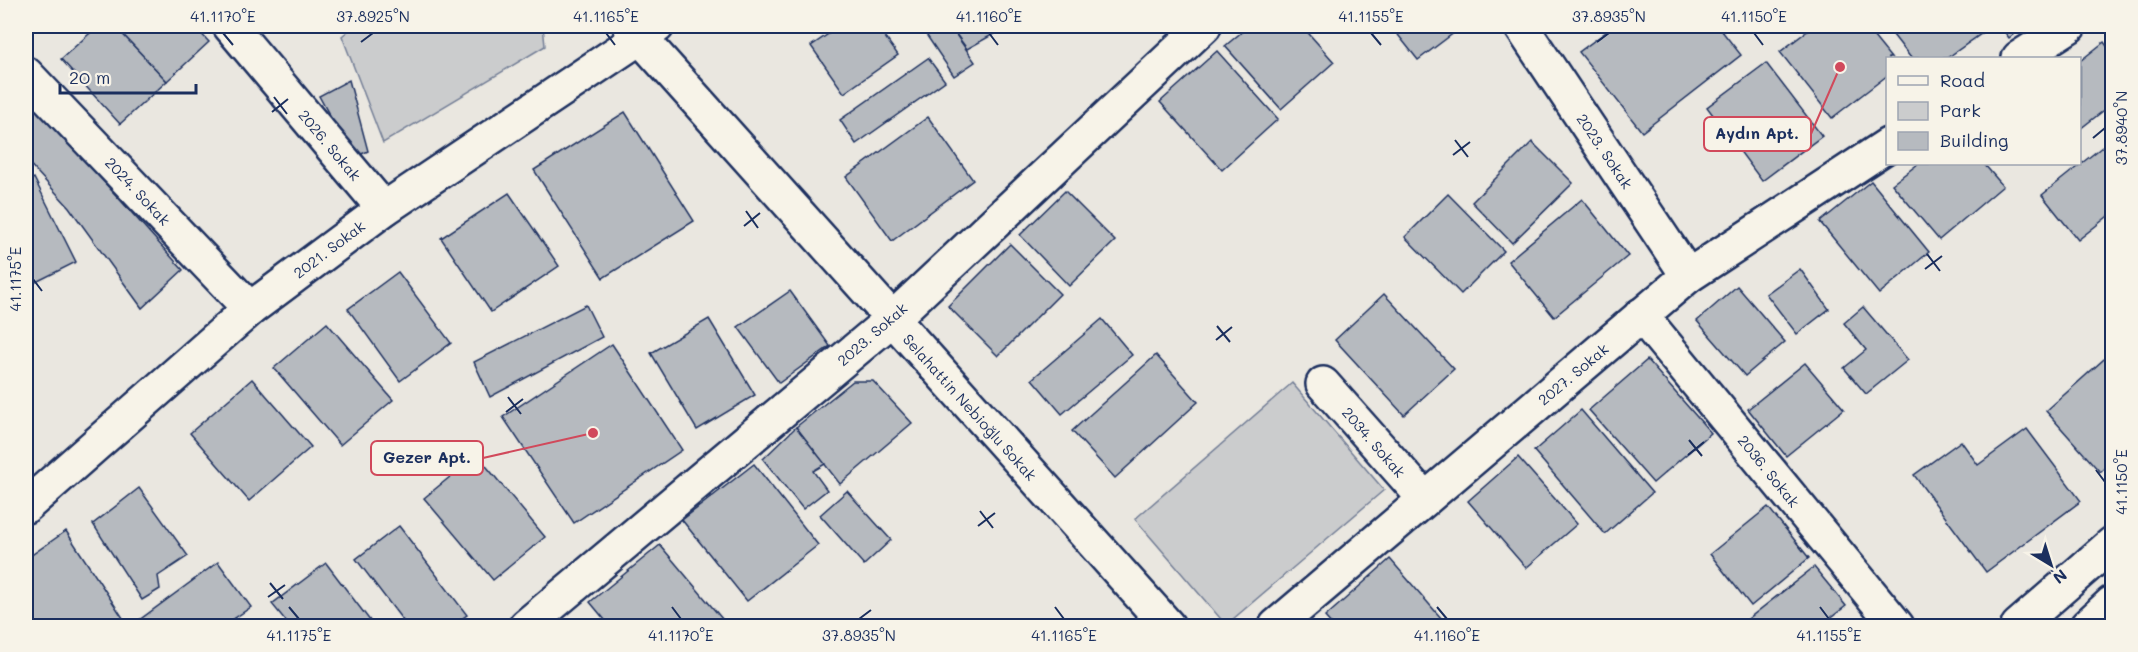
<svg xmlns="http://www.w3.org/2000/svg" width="2138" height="652" viewBox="0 0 2138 652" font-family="Mali,sans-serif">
<rect width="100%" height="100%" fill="#eae7e0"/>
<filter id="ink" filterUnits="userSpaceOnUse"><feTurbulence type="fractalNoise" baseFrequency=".0167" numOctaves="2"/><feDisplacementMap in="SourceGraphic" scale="12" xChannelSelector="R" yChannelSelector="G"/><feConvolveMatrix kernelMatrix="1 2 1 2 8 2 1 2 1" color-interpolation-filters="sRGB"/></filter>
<g filter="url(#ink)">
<g fill="#cbcccd" stroke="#737e96" stroke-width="1.5">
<path d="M354,26H543L545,46L383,143L342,36Z"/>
<path d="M1292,383L1384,490L1226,625L1135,519Z"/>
</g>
<g fill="#b6babf" stroke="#1b2f5e" stroke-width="1.5">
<path d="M98,26H115L167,81L120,124L61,59Z"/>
<path d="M115,26H194L209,42L167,81Z"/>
<path d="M840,26H877L898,55L844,93L811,46Z"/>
<path d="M923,26H950L975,62L954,76L921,27Z"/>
<path d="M950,26H999L1001,30L967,49Z"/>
<path d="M1249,26H1302L1334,62L1281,109L1225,46Z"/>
<path d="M1391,26H1463L1418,60Z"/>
<path d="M1614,26H1718L1741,55L1642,132L1579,52Z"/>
<path d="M1814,26H1865L1891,58H1888V75L1832,118L1780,52Z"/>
<path d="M1886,26H1981L1985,31L1947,58H1911Z"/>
<path d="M2000,26H2024L2009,38Z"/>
<path d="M2104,42L2112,53V104L2080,129V61Z"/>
<path d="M1217,51L1278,119L1222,170L1160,102Z"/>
<path d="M928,58L945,81L856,144L840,120Z"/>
<path d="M1766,63L1822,136L1762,181L1707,107Z"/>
<path d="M349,80L368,151L353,158L319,96Z"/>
<path d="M36,106L183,270L142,308L69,207L26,160V116Z"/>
<path d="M625,112L694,221L603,278L534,170Z"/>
<path d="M928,117L973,180L892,241L846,177Z"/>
<path d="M2112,139V213L2078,240L2042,195Z"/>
<path d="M1532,142L1573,183L1512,243L1472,202Z"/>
<path d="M1918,164H1984L2003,186L1939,240L1892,184Z"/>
<path d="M34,178L76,262L26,287V182Z"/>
<path d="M1871,181L1929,252L1879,294L1820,222Z"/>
<path d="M1065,191L1115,241L1069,286L1020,235Z"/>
<path d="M509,193L559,266L491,312L441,238Z"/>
<path d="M1448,194L1504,251L1461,294L1405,237Z"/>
<path d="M1582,199L1628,256L1554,317L1508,261Z"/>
<path d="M1010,244L1060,294L998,356L948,306Z"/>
<path d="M1800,269L1829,309L1797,334L1766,294Z"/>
<path d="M398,272L451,343L400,381L348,309Z"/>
<path d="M1737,286L1785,342L1745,376L1697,321Z"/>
<path d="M790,291L830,346L779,383L738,327Z"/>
<path d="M1384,294L1454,369L1404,415L1335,340Z"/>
<path d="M586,305L602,337L490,397L474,362Z"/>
<path d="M1863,307L1908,360L1866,394L1844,368L1866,350L1844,323Z"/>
<path d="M709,319L755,395L697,430L651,353Z"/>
<path d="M1102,319L1132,355L1062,414L1032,379Z"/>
<path d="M327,323L393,400L340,445L274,368Z"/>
<path d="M612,344L682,450L574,523L503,417Z"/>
<path d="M2112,352V461L2100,472L2046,411Z"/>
<path d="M1156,355L1198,402L1115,478L1072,431Z"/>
<path d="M1647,360L1711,433L1653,483L1589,410Z"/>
<path d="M1805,363L1844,409L1786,456L1748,409Z"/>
<path d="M252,379L311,447L249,501L190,433Z"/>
<path d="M853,381H873L912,423L840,484L796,427Z"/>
<path d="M1581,410L1652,493L1605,534L1534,451Z"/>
<path d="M796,427L825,464L813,471L827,490L803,509L763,459Z"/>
<path d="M2027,429L2081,501L1986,572L1914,475L1961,441L1978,465Z"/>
<path d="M477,455L545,537L493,580L424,498Z"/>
<path d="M1518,457L1577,524L1526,568L1468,501Z"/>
<path d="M754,464L818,545L747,601L682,520Z"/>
<path d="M139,488L188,556L158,576L160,589L142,600L93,524Z"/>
<path d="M847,491L891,540L864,565L820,515Z"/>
<path d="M1768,507L1809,558L1751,606L1710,554Z"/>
<path d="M399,526L467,615L451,626H407L356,559Z"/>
<path d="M66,531L125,621L117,626H26V559Z"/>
<path d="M660,545L728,626H610L590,602Z"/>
<path d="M1390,559L1448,626H1333L1325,617Z"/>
<path d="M218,562L251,607L223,626H142L138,621Z"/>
<path d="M326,563L374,626H290L272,604Z"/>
<path d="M1814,567L1846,606L1820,626H1739Z"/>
</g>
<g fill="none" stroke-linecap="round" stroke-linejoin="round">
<g stroke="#1b2f5e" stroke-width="38">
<g id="minor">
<path d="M230,26L384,209"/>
<path d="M630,26L1168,626"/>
<path d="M1521,26L1688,276"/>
<path d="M2019,58L2069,26"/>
<path d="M26,74L250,309"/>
<path d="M1641,315L1897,626"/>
<path d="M1323,384L1425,499"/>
<path d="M26,506L250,309L384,209L657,26"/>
<path d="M526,626L891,320L1204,26"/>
<path d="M1276,626L1688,276L1888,145"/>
</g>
</g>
<g stroke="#1b2f5e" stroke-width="38">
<g id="secondary">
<path d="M2018,626L2112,544"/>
<path d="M2087,626L2112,603"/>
</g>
</g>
<use href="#minor" stroke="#f7f3e8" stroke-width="33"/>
<use href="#secondary" stroke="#f7f3e8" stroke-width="33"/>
</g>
</g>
<path fill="none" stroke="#1b2f5e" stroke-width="2" d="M223,33L233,45M606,33L615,45M989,33L998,45M1371,33L1381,45M1754,33L1763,45M361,42L373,33M1597,42L1609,33M274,97L287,114M272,112L288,99M2093,138L2105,128M1455,140L1468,157M1453,155L1470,142M746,211L758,228M744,226L760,213M1927,254L1940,271M1925,269L1942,256M33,279L42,291M1217,326L1230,342M1216,340L1232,327M508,397L521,414M506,412L523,399M1689,440L1702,456M1688,455L1704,442M2096,470L2105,482M980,511L993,528M978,526L995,513M270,583L283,599M268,597L285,585M289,607L299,619M672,607L681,619M1055,607L1064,619M1437,607L1447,619M1820,607L1829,619M859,619L871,610"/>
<g text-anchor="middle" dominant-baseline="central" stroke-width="4.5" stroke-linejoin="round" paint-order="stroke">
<g font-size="15" fill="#1b2f5e" stroke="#f7f3e8">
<text transform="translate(330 145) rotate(50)">2026. Sokak</text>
<text transform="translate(1605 151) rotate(56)">2023. Sokak</text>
<text transform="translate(138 191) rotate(47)">2024. Sokak</text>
<text transform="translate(329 249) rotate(-37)">2021. Sokak</text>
<text transform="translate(872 334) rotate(-41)">2023. Sokak</text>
<text transform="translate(1573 374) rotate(-40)">2027. Sokak</text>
<text transform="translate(970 407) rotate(48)">Selahattin Nebioğlu Sokak</text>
<text transform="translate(1374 442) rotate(49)">2034. Sokak</text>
<text transform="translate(1769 471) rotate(51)">2036. Sokak</text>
</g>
</g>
<path fill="none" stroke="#d1495b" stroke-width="2" d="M1840 67L1811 134M593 433L483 458"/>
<g fill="#d1495b" stroke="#f7f3e8" stroke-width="2">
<circle cx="1840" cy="67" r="6"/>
<circle cx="593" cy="433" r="6"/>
</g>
<g fill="#f7f3e8" stroke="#d1495b" stroke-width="2">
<rect x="1704" y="117" width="107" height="34" rx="6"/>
<rect x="371" y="441" width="112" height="34" rx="6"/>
</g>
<g font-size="16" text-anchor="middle" font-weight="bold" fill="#1b2f5e">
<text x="1757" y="139">Aydın Apt.</text>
<text x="427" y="463">Gezer Apt.</text>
</g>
<rect width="2138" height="652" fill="none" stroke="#f7f3e8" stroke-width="66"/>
<rect x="1886" y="57" width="195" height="108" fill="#f7f3e8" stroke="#9fa5b1" stroke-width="1.5"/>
<rect x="1898" y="76" width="30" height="9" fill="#f7f3e8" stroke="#9fa5b1" stroke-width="1.5"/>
<text x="1940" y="87" font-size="18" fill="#1b2f5e">Road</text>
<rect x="1898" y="102" width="30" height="18" fill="#cbcccd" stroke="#9fa5b1" stroke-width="1.5"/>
<text x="1940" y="117" font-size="18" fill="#1b2f5e">Park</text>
<rect x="1898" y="132" width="30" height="18" fill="#b6babf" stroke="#9fa5b1" stroke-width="1.5"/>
<text x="1940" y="147" font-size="18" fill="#1b2f5e">Building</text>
<g transform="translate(2051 565) rotate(142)" stroke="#f7f3e8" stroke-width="4.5" paint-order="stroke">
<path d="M0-4.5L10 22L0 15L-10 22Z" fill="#1b2f5e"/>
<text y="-9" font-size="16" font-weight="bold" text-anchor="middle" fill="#1b2f5e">N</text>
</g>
<path d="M60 84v9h136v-9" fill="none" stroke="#1b2f5e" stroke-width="3"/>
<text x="69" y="84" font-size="18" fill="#1b2f5e" stroke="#f7f3e8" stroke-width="4.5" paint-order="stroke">20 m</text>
<rect x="33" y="33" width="2072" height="586" fill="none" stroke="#1b2f5e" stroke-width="2"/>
<g font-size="15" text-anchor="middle" fill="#1b2f5e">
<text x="223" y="22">41.1170°E</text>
<text x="373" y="22">37.8925°N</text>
<text x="606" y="22">41.1165°E</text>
<text x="989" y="22">41.1160°E</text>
<text x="1371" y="22">41.1155°E</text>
<text x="1609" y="22">37.8935°N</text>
<text x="1754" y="22">41.1150°E</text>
<text transform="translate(2122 128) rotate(-90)" y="5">37.8940°N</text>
<text transform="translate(16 279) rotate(-90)" y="5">41.1175°E</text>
<text transform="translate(2122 482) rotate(-90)" y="5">41.1150°E</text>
<text x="299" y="641">41.1175°E</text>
<text x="681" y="641">41.1170°E</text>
<text x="859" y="641">37.8935°N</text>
<text x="1064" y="641">41.1165°E</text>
<text x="1447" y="641">41.1160°E</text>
<text x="1829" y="641">41.1155°E</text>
</g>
</svg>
